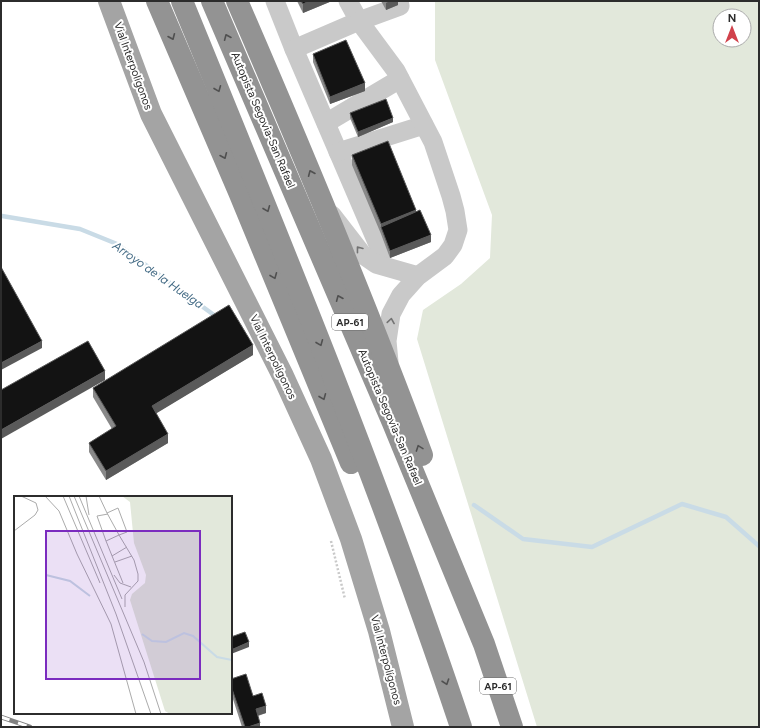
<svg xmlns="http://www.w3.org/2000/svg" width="760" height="728" viewBox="0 0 760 728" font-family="Figtree,sans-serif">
<rect width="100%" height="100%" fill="#fff"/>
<path fill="#e2e8db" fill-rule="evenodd" d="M435,1H759V727H537L417,339L423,310L461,284L490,258L492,215L435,60ZM720,16H744V40H720Z"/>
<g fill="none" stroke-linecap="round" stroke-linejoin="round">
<g stroke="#c9dbe6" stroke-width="4.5">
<path d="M2,216L80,229L117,244L218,318"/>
<path d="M474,505L523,539L592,547L682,504L726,517L759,546"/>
</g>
<path stroke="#c9c9c9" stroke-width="2.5" stroke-dasharray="2 2" stroke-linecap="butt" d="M331,541L345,599"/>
<g stroke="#c9c9c9" stroke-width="19">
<path d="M275,1L294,49"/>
<path d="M348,1L359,21L294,49L382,254"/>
<path d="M326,123L400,79"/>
<path d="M338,152L424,125"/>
<path d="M332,215L363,255L376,264L418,276"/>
<path d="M389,362L387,341L391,314L401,295L418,276L445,256L453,245L458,230L455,211L451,196L433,142L396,71L359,21L400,6L399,1"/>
</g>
<path stroke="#a4a4a4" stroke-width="22" d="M109,1L151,114L283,376L321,459L351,539L379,631L403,727"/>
<g stroke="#939393" stroke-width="22">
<path d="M157,1L239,192L351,463"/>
<path d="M182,1C280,241 379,481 461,727"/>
<path d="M212,1L393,423L484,644L512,727"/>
<path d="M237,1C302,151 365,302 422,455"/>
</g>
<g stroke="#818181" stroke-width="4.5">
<path id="rail" d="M1,717L30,727"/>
</g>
<use href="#rail" stroke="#fff" stroke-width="3" stroke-dasharray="9" stroke-linecap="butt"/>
</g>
<g fill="#898989">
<path d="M297,1H332L303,13Z"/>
<path d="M381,1H398V5L386,10Z"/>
<path d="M313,54L365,91L330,104L313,62Z"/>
<path d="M350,113L393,122L358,137L350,118Z"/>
<path d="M352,155L416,211L431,242L390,258L381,234L352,165Z"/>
<path d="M253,355L156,413L168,443L106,480L89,452V443L112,429L93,397V388Z"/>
<path d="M231,679L253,696L266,713L258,716L260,727H242L231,693Z"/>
</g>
<g fill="#5a5a5a">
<path d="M309,1H332L303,13V4Z"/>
<path d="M390,1H398V5L386,10V3Z"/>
<path d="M365,83V91L330,104V97Z"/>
<path d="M393,118V122L358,137V132Z"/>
<path d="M416,210V219L381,227V224Z"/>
<path d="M431,235V242L390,258V251Z"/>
<path d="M42,341V348L1,370V363Z"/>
<path d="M253,345V355L152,416V406Z"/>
<path d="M105,371V380L1,439V430Z"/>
<path d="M168,434V443L106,480V471Z"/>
<path d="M249,642V647L231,654V650Z"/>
<path d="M266,706V713L256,716V709Z"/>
<path d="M260,723V727H248Z"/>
</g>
<g fill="#131313" stroke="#5a5a5a">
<path d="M301,1H309L303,4Z"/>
<path d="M346,40L365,83L330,97L313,54Z"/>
<path d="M386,99L393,118L358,132L350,113Z"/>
<path d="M388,141L416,210L381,224L352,155Z"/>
<path d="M420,210L431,235L390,251L381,227Z"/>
<path d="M1,267L42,341L1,363Z"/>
<path d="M229,305L253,345L152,406L168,434L106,471L89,443L116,426L93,388Z"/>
<path d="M88,341L105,371L1,430V390Z"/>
<path d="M245,632L249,642L231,650V637Z"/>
<path d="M246,674L253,696L262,693L266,706L256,709L260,723L248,727H245L231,686V679Z"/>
</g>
<defs><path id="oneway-chevron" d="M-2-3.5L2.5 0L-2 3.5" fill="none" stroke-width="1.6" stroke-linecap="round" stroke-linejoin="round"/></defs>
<g stroke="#505050">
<use href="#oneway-chevron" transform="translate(172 37) rotate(67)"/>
<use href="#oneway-chevron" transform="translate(227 37) rotate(-113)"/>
<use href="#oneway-chevron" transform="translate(218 89) rotate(68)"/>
<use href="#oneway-chevron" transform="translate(224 156) rotate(67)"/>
<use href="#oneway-chevron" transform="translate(311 173) rotate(-113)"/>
<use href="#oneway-chevron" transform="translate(267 209) rotate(68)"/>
<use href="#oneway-chevron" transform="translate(274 276) rotate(68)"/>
<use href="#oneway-chevron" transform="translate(339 298) rotate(-113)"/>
<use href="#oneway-chevron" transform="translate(320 343) rotate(68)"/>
<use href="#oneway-chevron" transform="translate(323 397) rotate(68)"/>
<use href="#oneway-chevron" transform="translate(419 448) rotate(-110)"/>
<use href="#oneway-chevron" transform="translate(446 682) rotate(71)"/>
</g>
<g stroke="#737373">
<use href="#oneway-chevron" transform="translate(359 249) rotate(-128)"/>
<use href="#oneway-chevron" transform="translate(391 321) rotate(-81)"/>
</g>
<g text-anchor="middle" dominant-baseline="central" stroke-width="4" stroke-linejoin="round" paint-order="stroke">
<g fill="#fff" stroke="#6b6b6b" stroke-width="1">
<rect x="332" y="314" width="36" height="16" rx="3"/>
<rect x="480" y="678" width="36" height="16" rx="3"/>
</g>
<g font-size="10" font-weight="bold" fill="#2c2c2c">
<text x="350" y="322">AP-61</text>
<text x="498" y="686">AP-61</text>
</g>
<g font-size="11" fill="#2c2c2c" stroke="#fff">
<text transform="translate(133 66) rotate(70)">Vial Interpolígonos</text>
<text transform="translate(263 120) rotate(67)">Autopista Segovia-San Rafael</text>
<text transform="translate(273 357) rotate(64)">Vial Interpolígonos</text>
<text transform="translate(390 417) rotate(67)">Autopista Segovia-San Rafael</text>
<text transform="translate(386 660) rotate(75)">Vial Interpolígonos</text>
</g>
<g font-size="12" font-style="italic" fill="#446b85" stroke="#fff">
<text transform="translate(158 275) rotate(35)">Arroyo de la Huelga</text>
</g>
</g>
<g transform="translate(14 496)">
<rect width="218" height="218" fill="#fff"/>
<path d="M108,0H218V218H156L151,215L116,104L118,98L131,87L132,79L120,47L116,6Z" fill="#e2e8db"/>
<path fill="none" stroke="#c9dbe6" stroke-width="2" d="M32,79L56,85L76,100M128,138L138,145L152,146L170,137L179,140L203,161L218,164"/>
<path fill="none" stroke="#ababab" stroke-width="1" d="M31,0L45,15L63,58L97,128L122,218M49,0L86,87M55,0L102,118L137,218M60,0L130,166L147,218M65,0L108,103M72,0L75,19M85,0L93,17L104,12L113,36L105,39L120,64L124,78V85L111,99V111M93,17L105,39L92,45L109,87M0,35L21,19L24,14L22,7L7,0M92,45L83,20L94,18M98,60L113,51M101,66L118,60M100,79L106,87L117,91"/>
<path fill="#7b2cbf" fill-opacity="0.15" stroke="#7b2cbf" stroke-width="2" d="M32,35H186V183H32Z"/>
<rect width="218" height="218" fill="none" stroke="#2c2c2c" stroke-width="2"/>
</g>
<rect width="760" height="728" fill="none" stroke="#2c2c2c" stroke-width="4"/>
<g transform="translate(732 28)"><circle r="19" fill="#ffffff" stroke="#ababab"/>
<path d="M0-3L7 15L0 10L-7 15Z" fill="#d1414b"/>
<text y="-6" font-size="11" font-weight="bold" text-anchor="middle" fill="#2c2c2c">N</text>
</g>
</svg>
